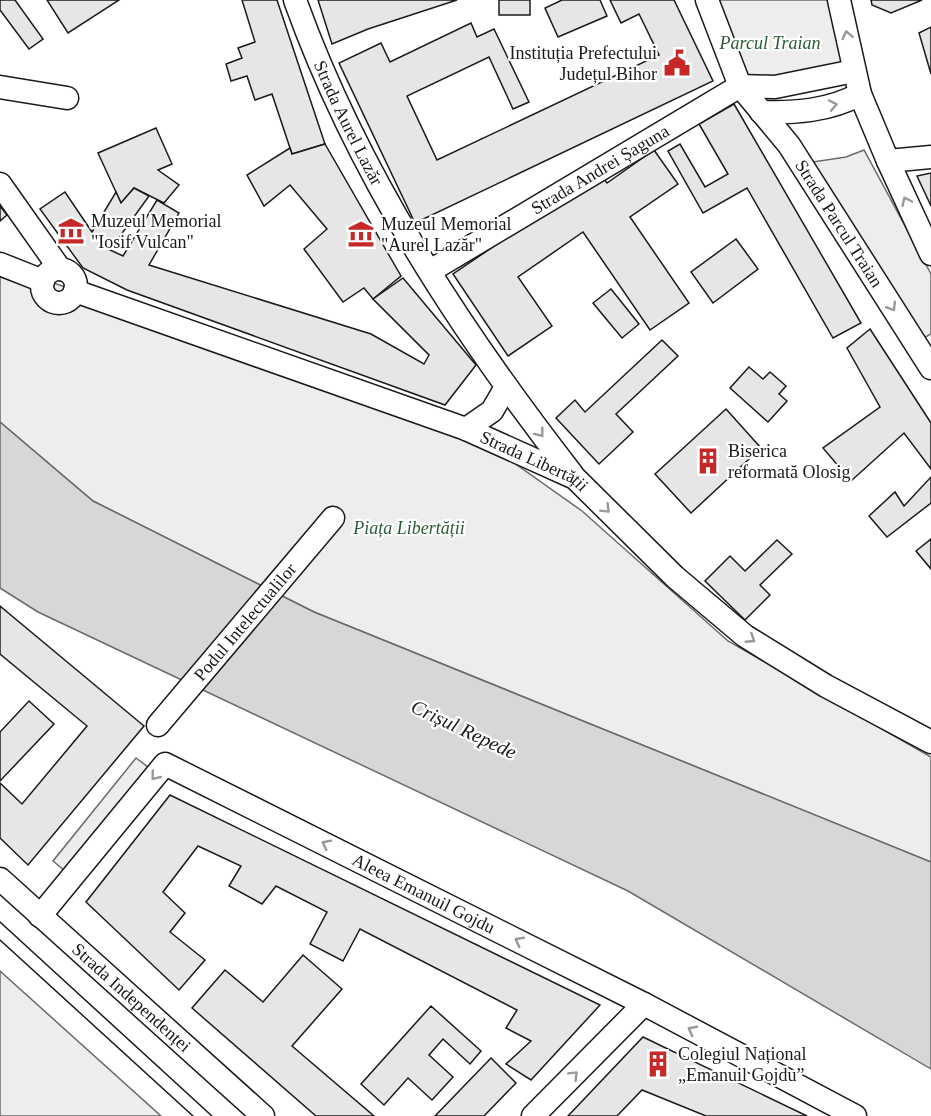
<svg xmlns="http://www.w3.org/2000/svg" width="931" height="1116" viewBox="0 0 931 1116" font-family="'Times New Roman',serif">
<rect width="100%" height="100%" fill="#fff"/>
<g fill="#ededed" stroke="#6a6a6a" stroke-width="1.5">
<path d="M707,0H839L854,71L740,86Z"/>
<path d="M789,145L813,162L846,157L864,150L931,274V334L915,343Z"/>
<path d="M0,264L466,429L582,511L728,641L931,757V862L314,612L93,501L0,422Z"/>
<path d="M136,758L148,767L65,871L53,861Z"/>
<path d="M0,971L161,1116H0Z"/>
</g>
<path fill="#d7d7d7" stroke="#6a6a6a" stroke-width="1.5" d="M0,422L93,501L314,612L931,862V1069L628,891L38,612L0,588Z"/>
<g fill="#e6e6e6" stroke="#1a1a1a" stroke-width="1.5">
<path d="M0,0H15L43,39L29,49L0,10Z"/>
<path d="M47,0H119L68,33Z"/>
<path d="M242,0H277L325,144L292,154L272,94L255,100L247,76L231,81L226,64L242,58L238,48L255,42Z"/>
<path d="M318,0H457L368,29L332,44Z"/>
<rect x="499" y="0" width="31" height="15"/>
<path d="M562,0H600L607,16L558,37L545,8Z"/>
<path d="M610,0H674L713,81L415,223L339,63L381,43L390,62L471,23L477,37L494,29L529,102L513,109L489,57L407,96L437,160L659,55L639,14L621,23Z"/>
<path d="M871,0H922L891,13L872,5Z"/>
<path d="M931,27V74L919,33Z"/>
<path d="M734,104L861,323L833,338L747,188L703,213L668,151L680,144L705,187L728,174L699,124Z"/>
<path d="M156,128L172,164L158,170L179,185L164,203L134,188L121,203L98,153Z"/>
<path d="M325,144L401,276L373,299L364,288L343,302L304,249L327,229L290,185L264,206L247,175L290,148L292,154Z"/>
<path d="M654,150L678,184L630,217L689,303L650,330L583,232L518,277L552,326L508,356L453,274L600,174L607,183Z"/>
<path d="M931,173V206L917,176Z"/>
<path d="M134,188L149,196L110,250L123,256L157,200L179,213L149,265L371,334L424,364L429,355L373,299L403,278L476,365L445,405L127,290L83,268L40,209L65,192L92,232L116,192L121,203Z"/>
<path d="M0,206L7,215L0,221Z"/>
<path d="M736,239L758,269L713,303L691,272Z"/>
<path d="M611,289L639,324L622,338L593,303Z"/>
<path d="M870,329L931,423V469L904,433L851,481L823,448L880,407L847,348Z"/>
<path d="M662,340L678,356L616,414L633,432L599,464L556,418L575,400L585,412Z"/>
<path d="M749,367L763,379L770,372L786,386L779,394L787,401L768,422L730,388Z"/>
<path d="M726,409L761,448L691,513L655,474Z"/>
<path d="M931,477V503L887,537L869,516L895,492L904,506Z"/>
<path d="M931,539V569L916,551Z"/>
<path d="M777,540L792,554L760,585L770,595L745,620L705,581L730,556L745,571Z"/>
<path d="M0,606L144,726L28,865L0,838V783L22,804L87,726L0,654Z"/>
<path d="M29,701L54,724L0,781V732Z"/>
<path d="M170,795L600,1005L531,1080L506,1064L531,1041L506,1028L517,1010L360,929L343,961L310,944L327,912L276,886L262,904L229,886L241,866L198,846L163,892L185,913L170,932L205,960L179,990L86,902Z"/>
<path d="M303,955L342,989L292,1046L374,1116H316L192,1008L225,970L263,1002Z"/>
<path d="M431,1006L481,1051L470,1064L443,1039L429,1055L453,1077L432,1100L408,1078L384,1105L361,1084Z"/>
<path d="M643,1037L807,1116H706L642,1090L617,1116H568Z"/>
<path d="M491,1058L516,1083L484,1116H435Z"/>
</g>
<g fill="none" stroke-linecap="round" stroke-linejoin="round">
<g stroke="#1a1a1a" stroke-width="25">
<g id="minor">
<path id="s1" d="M295,0C357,173 460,330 572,474"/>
<path id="s2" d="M707,0L740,86L789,145L931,368"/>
<path d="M839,0L860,94L888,161L931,254"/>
<path d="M740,86L775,87L854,71"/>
<path d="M0,87L67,98"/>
<path d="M761,112C795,113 829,111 860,94"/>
<path d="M888,161L931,157"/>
<path d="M0,184L60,269"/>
<path d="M0,264L43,281"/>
<circle cx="59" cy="286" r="17"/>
<path id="s3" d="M430,271L740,86"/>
<path id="s4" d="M75,291L466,429L575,478L675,577L745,636L826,686L931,742"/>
<path d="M466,429L492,411L506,387"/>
<path id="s5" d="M158,725L333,518"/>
<path id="s6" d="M0,879L263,1116"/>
<path id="s7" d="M40,916L165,764L644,1004L855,1116"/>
<path d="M533,1116L644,1004"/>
</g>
</g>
<use href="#minor" stroke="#fff" stroke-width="22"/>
<g stroke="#1a1a1a" stroke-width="1.5">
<path d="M0,922L212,1116"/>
<path d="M0,940L193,1116"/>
</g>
</g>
<defs><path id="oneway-chevron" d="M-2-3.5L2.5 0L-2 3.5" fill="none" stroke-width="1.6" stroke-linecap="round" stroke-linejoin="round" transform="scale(1.5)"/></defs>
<g stroke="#989898">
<use href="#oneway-chevron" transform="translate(847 35) rotate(-102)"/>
<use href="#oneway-chevron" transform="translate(833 105) rotate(-11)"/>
<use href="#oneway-chevron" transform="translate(906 201) rotate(-115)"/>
<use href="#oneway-chevron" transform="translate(892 307) rotate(58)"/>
<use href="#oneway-chevron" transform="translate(540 433) rotate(52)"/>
<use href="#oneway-chevron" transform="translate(606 509) rotate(45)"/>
<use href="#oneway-chevron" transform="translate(751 639) rotate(33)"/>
<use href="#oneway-chevron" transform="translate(155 776) rotate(129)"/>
<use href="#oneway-chevron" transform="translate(326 844) rotate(-153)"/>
<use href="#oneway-chevron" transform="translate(519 941) rotate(-153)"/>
<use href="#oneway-chevron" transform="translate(692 1030) rotate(-152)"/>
<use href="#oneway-chevron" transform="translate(574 1075) rotate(-45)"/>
</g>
<defs>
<g id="civic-bare" transform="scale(2.07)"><path d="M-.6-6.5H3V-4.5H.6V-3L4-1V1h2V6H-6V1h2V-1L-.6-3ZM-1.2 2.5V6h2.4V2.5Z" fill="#c62828" stroke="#fff" stroke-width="2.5" paint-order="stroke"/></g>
<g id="museum-bare" transform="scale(2.07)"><path d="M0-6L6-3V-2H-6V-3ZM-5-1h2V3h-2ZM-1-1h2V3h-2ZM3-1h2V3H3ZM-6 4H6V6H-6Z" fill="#c62828" stroke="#fff" stroke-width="2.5" paint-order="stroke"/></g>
<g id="building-bare" transform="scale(2.07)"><path d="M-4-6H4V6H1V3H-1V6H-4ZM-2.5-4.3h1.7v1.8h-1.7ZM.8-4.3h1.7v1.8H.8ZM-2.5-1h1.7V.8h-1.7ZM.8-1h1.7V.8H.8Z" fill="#c62828" stroke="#fff" stroke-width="2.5" paint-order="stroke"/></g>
</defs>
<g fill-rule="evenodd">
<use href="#civic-bare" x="677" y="63"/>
<use href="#museum-bare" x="71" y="231"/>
<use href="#museum-bare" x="361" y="234"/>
<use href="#building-bare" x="708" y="461"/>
<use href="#building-bare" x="658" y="1064"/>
</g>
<g text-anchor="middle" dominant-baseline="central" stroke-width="4.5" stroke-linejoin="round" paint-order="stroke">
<g font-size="18" font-style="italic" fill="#2b5a34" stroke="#fff">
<text x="770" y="43">Parcul Traian</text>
<text x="409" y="528">Piața Libertății</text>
</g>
<g font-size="18" fill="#1a1a1a" stroke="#fff" text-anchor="start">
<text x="657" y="53" text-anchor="end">Instituția Prefectului<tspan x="657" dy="21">Județul Bihor</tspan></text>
<text x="91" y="221">Muzeul Memorial<tspan x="91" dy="21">"Iosif Vulcan"</tspan></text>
<text x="381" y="224">Muzeul Memorial<tspan x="381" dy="21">"Aurel Lazăr"</tspan></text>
<text x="728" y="451">Biserica<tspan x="728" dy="21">reformată Olosig</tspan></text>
<text x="678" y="1054">Colegiul Național<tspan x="678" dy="21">„Emanuil Gojdu”</tspan></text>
</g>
<g font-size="18" fill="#1a1a1a" stroke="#fff">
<text stroke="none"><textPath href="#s1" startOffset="134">Strada Aurel Lazăr</textPath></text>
<text stroke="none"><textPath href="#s3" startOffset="198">Strada Andrei Șaguna</textPath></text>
<text stroke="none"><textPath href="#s2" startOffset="262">Strada Parcul Traian</textPath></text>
<text stroke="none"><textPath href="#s4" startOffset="490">Strada Libertății</textPath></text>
<text stroke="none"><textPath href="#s5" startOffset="135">Podul Intelectualilor</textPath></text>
<text stroke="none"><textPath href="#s7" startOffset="486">Aleea Emanuil Gojdu</textPath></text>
<text stroke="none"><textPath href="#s6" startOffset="177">Strada Independenței</textPath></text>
</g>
<g font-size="20" font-style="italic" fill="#1a1a1a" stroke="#fff">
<text transform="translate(464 729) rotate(25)">Crișul Repede</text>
</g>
</g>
</svg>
